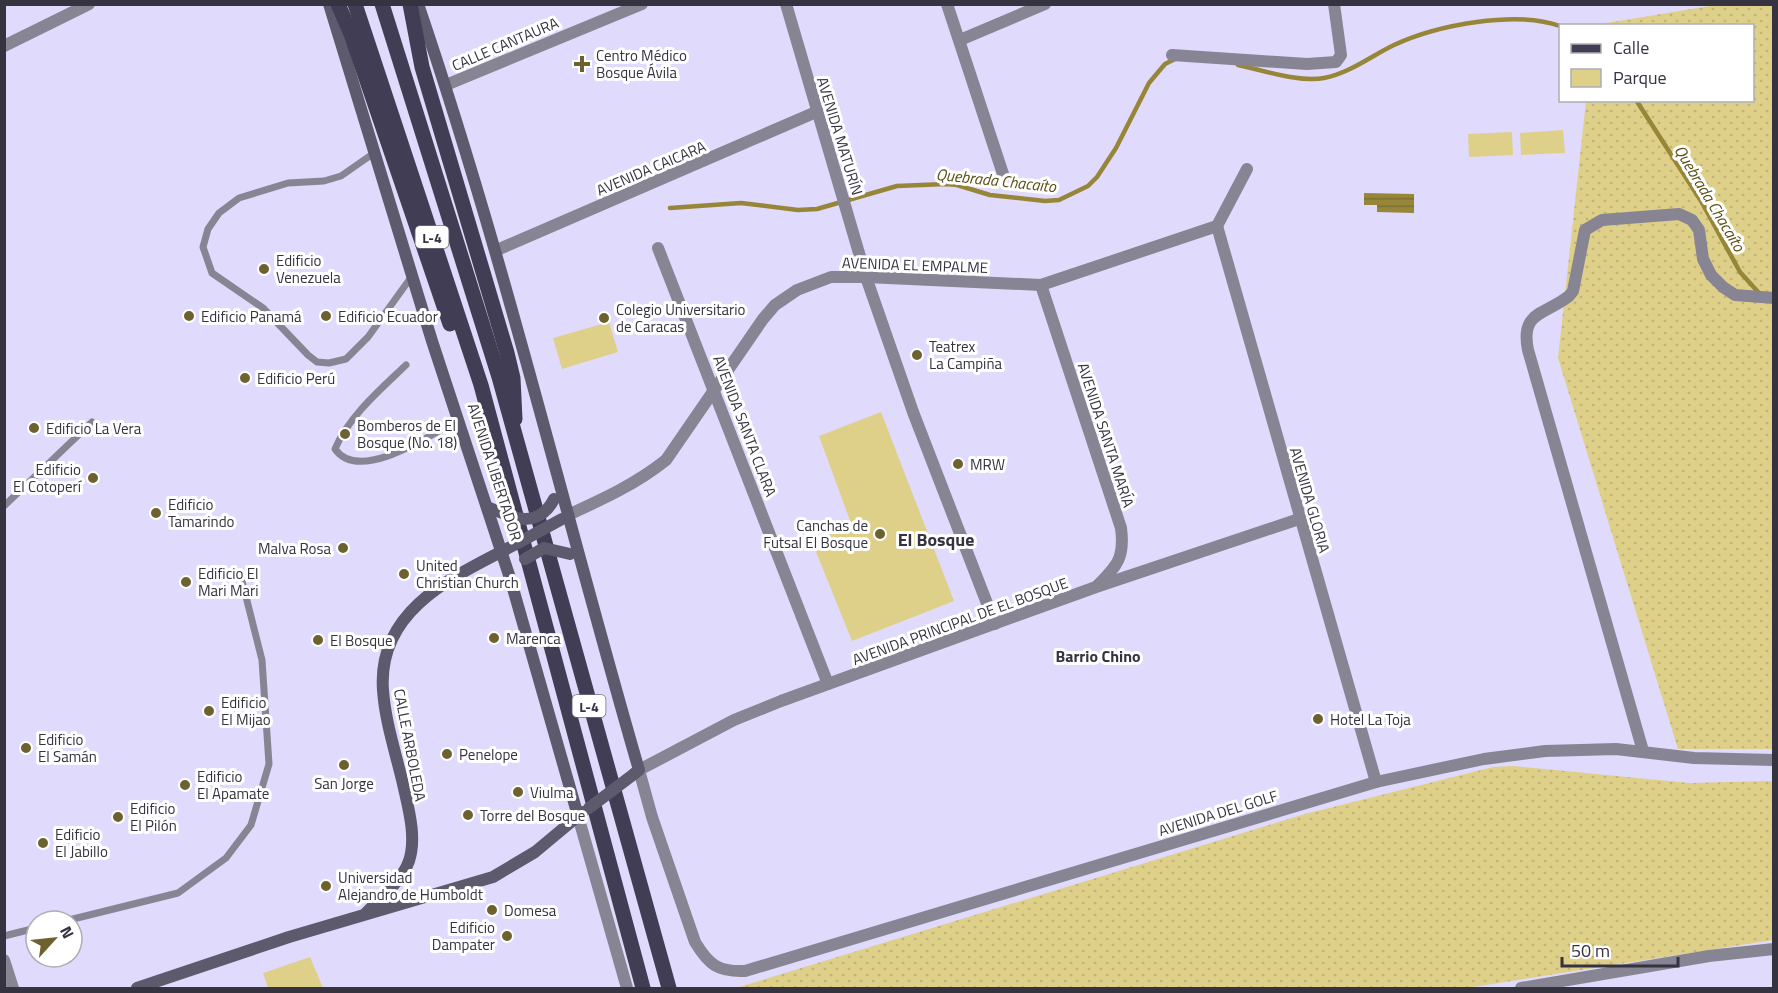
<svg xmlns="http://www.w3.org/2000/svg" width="1778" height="993" viewBox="0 0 1778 993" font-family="'Titillium Web',sans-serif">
<defs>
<pattern id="grass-dots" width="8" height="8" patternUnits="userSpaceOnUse" patternTransform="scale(1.5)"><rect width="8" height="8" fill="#dfd089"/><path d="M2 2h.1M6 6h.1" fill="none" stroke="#c0b377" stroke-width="1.8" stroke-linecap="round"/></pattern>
<pattern id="water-rules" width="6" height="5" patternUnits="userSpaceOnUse" patternTransform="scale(1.5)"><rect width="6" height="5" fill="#978638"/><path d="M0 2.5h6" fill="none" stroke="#7c6e31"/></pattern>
</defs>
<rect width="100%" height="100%" fill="#e0dafc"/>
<g fill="url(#grass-dots)">
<path d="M1716,5H1773V749H1678L1558,358L1586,101L1752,100V26L1594,25Z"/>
<path d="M1513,766L1689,783L1773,781V940L1467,988H736L1305,814L1493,767Z"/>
</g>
<g fill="#dfd089">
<path d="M1563,130L1565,153L1521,155L1520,133Z"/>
<path d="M1512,132L1513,155L1469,157L1468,134Z"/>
<path d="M609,322L618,352L562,369L553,338Z"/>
<path d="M881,412L954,601L852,641L812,542L852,526L819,436Z"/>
<path d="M310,957L323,988H268L263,973Z"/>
</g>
<path fill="url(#water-rules)" d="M1364,193L1414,194V213L1377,212V205H1364Z"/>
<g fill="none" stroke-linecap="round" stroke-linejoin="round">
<g stroke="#978638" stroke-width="4.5">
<path d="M1238,65C1262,70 1300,83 1324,78C1350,73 1371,56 1394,45C1437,25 1516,10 1560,26"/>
<path d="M1636,100L1701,201L1740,272L1759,293"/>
<path d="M670,208L741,203L798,210L817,209L897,186L946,184L957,185L990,195L1045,201L1059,200L1088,186L1097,177L1116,148L1149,83L1165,64L1175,59"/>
</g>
<g stroke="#878593" stroke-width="7">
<path d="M374,153L341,176L324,181L288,183L239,198L219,213L208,229L203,247L212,273L263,308L308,355L317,362L329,363L346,359L368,337L412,276"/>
<path d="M406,365C381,389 349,416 335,449C359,484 431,435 458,420"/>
<path d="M4,506L92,422"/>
<path d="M65,921L178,893L226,858L251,825L269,764L262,660L242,581"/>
<path d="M4,936L36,928"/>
</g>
<g stroke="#878593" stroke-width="12">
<path d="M786,4L866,277L913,412L995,624"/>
<path d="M947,4L1004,177"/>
<path d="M960,40L1045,4"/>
<path d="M4,46L89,4"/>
<path d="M1172,55L1307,64L1336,62L1341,55L1334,4"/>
<path d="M446,85L642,4"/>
<path d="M1217,226L1376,782"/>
<path d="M658,248L828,684"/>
<path d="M497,250L816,112"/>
<path d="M1041,285L1121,528C1125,558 1117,566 1097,586"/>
<path d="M568,515C603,499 636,484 666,460L763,319L775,305L797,290L831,277H866L1041,285L1217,226L1247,169"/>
<path d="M1299,519L1096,587L781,701L734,720L639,770L652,817L695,942C709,965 718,972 745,971L1376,782L1484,759L1545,751L1616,749L1694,758L1774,760"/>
<path d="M1643,751L1528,350C1520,311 1545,315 1569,296L1573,291L1585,230L1602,220L1679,214L1692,220L1699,230L1703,259L1711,275L1723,287L1735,295L1774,298"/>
<path d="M578,816L627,988"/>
<path d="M4,960L13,988"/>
<path d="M1521,988L1709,956L1774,949"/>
</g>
<g stroke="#5e5a6e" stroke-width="12">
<path d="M329,4L432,341L510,578L578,816"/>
<path d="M418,4C504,256 565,515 639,770L634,774"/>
<path d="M487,507L510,516"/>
<path d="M366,913C380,898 402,881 409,861C417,837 408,807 403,784C396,754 385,721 383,690C377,608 457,575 518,543"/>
<path d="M137,988L289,937L493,877L535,852L583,812"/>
</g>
<g stroke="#413d54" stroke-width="15">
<path d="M338,4L351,34L450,324"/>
<path d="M355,4L481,385L643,988"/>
<path d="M382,4L499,377L669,988"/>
<path d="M410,4L422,67L507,353L513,378L515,419"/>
</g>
<g stroke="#5e5a6e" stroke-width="12">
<path d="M510,516C529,523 545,517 554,499"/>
<path d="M518,543L562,519"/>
<path d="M525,559L544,548L570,554"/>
<path d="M589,808L634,774"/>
</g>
</g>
<g fill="#6d622f" stroke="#fff" stroke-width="2">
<path d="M579 55h6v6h6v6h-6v6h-6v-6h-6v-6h6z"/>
<circle cx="264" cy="269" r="6"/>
<circle cx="189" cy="316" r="6"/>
<circle cx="326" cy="316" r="6"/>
<circle cx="604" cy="318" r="6"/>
<circle cx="917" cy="355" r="6"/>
<circle cx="245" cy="378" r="6"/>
<circle cx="34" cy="428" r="6"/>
<circle cx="345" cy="434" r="6"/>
<circle cx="958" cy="464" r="6"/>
<circle cx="93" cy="478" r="6"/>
<circle cx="156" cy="513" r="6"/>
<circle cx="880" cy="534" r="6"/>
<circle cx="343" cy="548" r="6"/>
<circle cx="404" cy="574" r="6"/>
<circle cx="186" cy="582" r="6"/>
<circle cx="494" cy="638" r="6"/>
<circle cx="318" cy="640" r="6"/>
<circle cx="209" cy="711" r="6"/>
<circle cx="1318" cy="719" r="6"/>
<circle cx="26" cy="748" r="6"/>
<circle cx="447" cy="754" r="6"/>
<circle cx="344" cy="765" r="6"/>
<circle cx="185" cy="785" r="6"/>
<circle cx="518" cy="792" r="6"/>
<circle cx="468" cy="815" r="6"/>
<circle cx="118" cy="817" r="6"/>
<circle cx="43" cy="843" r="6"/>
<circle cx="326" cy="886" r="6"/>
<circle cx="492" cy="910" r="6"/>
<circle cx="507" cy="936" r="6"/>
</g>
<g text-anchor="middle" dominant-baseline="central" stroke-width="6" stroke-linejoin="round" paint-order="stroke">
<g fill="#fff" stroke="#727079" stroke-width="1.5">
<rect x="415.5" y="226" width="33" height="22" rx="4.5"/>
<rect x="572.5" y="695" width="33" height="22" rx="4.5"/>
</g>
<g font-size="14" font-weight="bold" fill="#353340">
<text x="432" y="237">L-4</text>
<text x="589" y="706">L-4</text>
</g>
<g font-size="15" fill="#353340" stroke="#fff">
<text transform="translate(505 44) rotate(-23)">CALLE CANTAURA</text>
<text transform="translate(840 136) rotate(73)">AVENIDA MATURÍN</text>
<text transform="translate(651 168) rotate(-23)">AVENIDA CAICARA</text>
<text transform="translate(915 265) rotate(2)">AVENIDA EL EMPALME</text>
<text transform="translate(745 426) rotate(69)">AVENIDA SANTA CLARA</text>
<text transform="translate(1106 435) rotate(72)">AVENIDA SANTA MARÍA</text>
<text transform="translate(495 472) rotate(72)">AVENIDA LIBERTADOR</text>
<text transform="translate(1310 500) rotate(74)">AVENIDA GLORIA</text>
<text transform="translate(960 621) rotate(-20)">AVENIDA PRINCIPAL DE EL BOSQUE</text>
<text transform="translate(410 745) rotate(79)">CALLE ARBOLEDA</text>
<text transform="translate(1218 813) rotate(-17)">AVENIDA DEL GOLF</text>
</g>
<g font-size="15" fill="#353340" stroke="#fff" text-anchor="start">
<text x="596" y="55">Centro Médico<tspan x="596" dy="17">Bosque Ávila</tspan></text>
<text x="276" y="260">Edificio<tspan x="276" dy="17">Venezuela</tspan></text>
<text x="616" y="309">Colegio Universitario<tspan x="616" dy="17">de Caracas</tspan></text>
<text x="201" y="316">Edificio Panamá</text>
<text x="338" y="316">Edificio Ecuador</text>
<text x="929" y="346">Teatrex<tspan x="929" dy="17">La Campiña</tspan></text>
<text x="257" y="378">Edificio Perú</text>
<text x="357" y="425">Bomberos de El<tspan x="357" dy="17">Bosque (No. 18)</tspan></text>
<text x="46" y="428">Edificio La Vera</text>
<text x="970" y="464">MRW</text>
<text x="81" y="469" text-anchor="end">Edificio<tspan x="81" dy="17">El Cotoperí</tspan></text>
<text x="168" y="504">Edificio<tspan x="168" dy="17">Tamarindo</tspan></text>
<text x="868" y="525" text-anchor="end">Canchas de<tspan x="868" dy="17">Futsal El Bosque</tspan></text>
<text x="331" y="548" text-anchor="end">Malva Rosa</text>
<text x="416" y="565">United<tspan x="416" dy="17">Christian Church</tspan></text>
<text x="198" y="573">Edificio El<tspan x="198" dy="17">Mari Mari</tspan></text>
<text x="506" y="638">Marenca</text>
<text x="330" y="640">El Bosque</text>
<text x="221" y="702">Edificio<tspan x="221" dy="17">El Mijao</tspan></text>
<text x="1330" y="719">Hotel La Toja</text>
<text x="38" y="739">Edificio<tspan x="38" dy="17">El Samán</tspan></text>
<text x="459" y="754">Penelope</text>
<text x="197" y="776">Edificio<tspan x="197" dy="17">El Apamate</tspan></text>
<text x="344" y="783" text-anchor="middle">San Jorge</text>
<text x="530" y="792">Viulma</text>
<text x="130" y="808">Edificio<tspan x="130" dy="17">El Pilón</tspan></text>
<text x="480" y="815">Torre del Bosque</text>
<text x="55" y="834">Edificio<tspan x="55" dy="17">El Jabillo</tspan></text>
<text x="338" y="877">Universidad<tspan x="338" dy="17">Alejandro de Humboldt</tspan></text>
<text x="504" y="910">Domesa</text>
<text x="495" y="927" text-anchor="end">Edificio<tspan x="495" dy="17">Dampater</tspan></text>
</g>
<g font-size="16" font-style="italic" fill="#5b4f14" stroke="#fff">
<text transform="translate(996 180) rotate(6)">Quebrada Chacaíto</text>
<text transform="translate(1710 198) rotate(59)">Quebrada Chacaíto</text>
</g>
<g font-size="16" font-weight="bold" fill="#353340" stroke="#fff">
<text x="1098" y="656">Barrio Chino</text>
</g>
<g font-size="18" font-weight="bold" fill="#353340" stroke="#fff">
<text x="936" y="539">El Bosque</text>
</g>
</g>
<rect width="1778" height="993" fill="none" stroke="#353340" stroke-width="12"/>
<rect x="1559" y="24" width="195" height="78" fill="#ffffff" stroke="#aeadb3" stroke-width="1.5"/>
<rect x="1571" y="44" width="30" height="9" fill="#413d54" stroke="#aeadb3" stroke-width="1.5"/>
<text x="1613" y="54" font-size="18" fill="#353340">Calle</text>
<rect x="1571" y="69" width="30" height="18" fill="#dfd089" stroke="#aeadb3" stroke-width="1.5"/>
<text x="1613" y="84" font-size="18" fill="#353340">Parque</text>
<g transform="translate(54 939) rotate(63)"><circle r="28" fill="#ffffff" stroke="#aeadb3" stroke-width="1.5"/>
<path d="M0-4.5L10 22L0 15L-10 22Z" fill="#6d622f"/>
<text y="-9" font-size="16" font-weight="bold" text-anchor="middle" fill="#353340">N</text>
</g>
<path d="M1562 957v9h116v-9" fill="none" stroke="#353340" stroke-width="3"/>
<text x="1571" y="957" font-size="18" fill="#353340" stroke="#ffffff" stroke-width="4.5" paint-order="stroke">50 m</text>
</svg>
